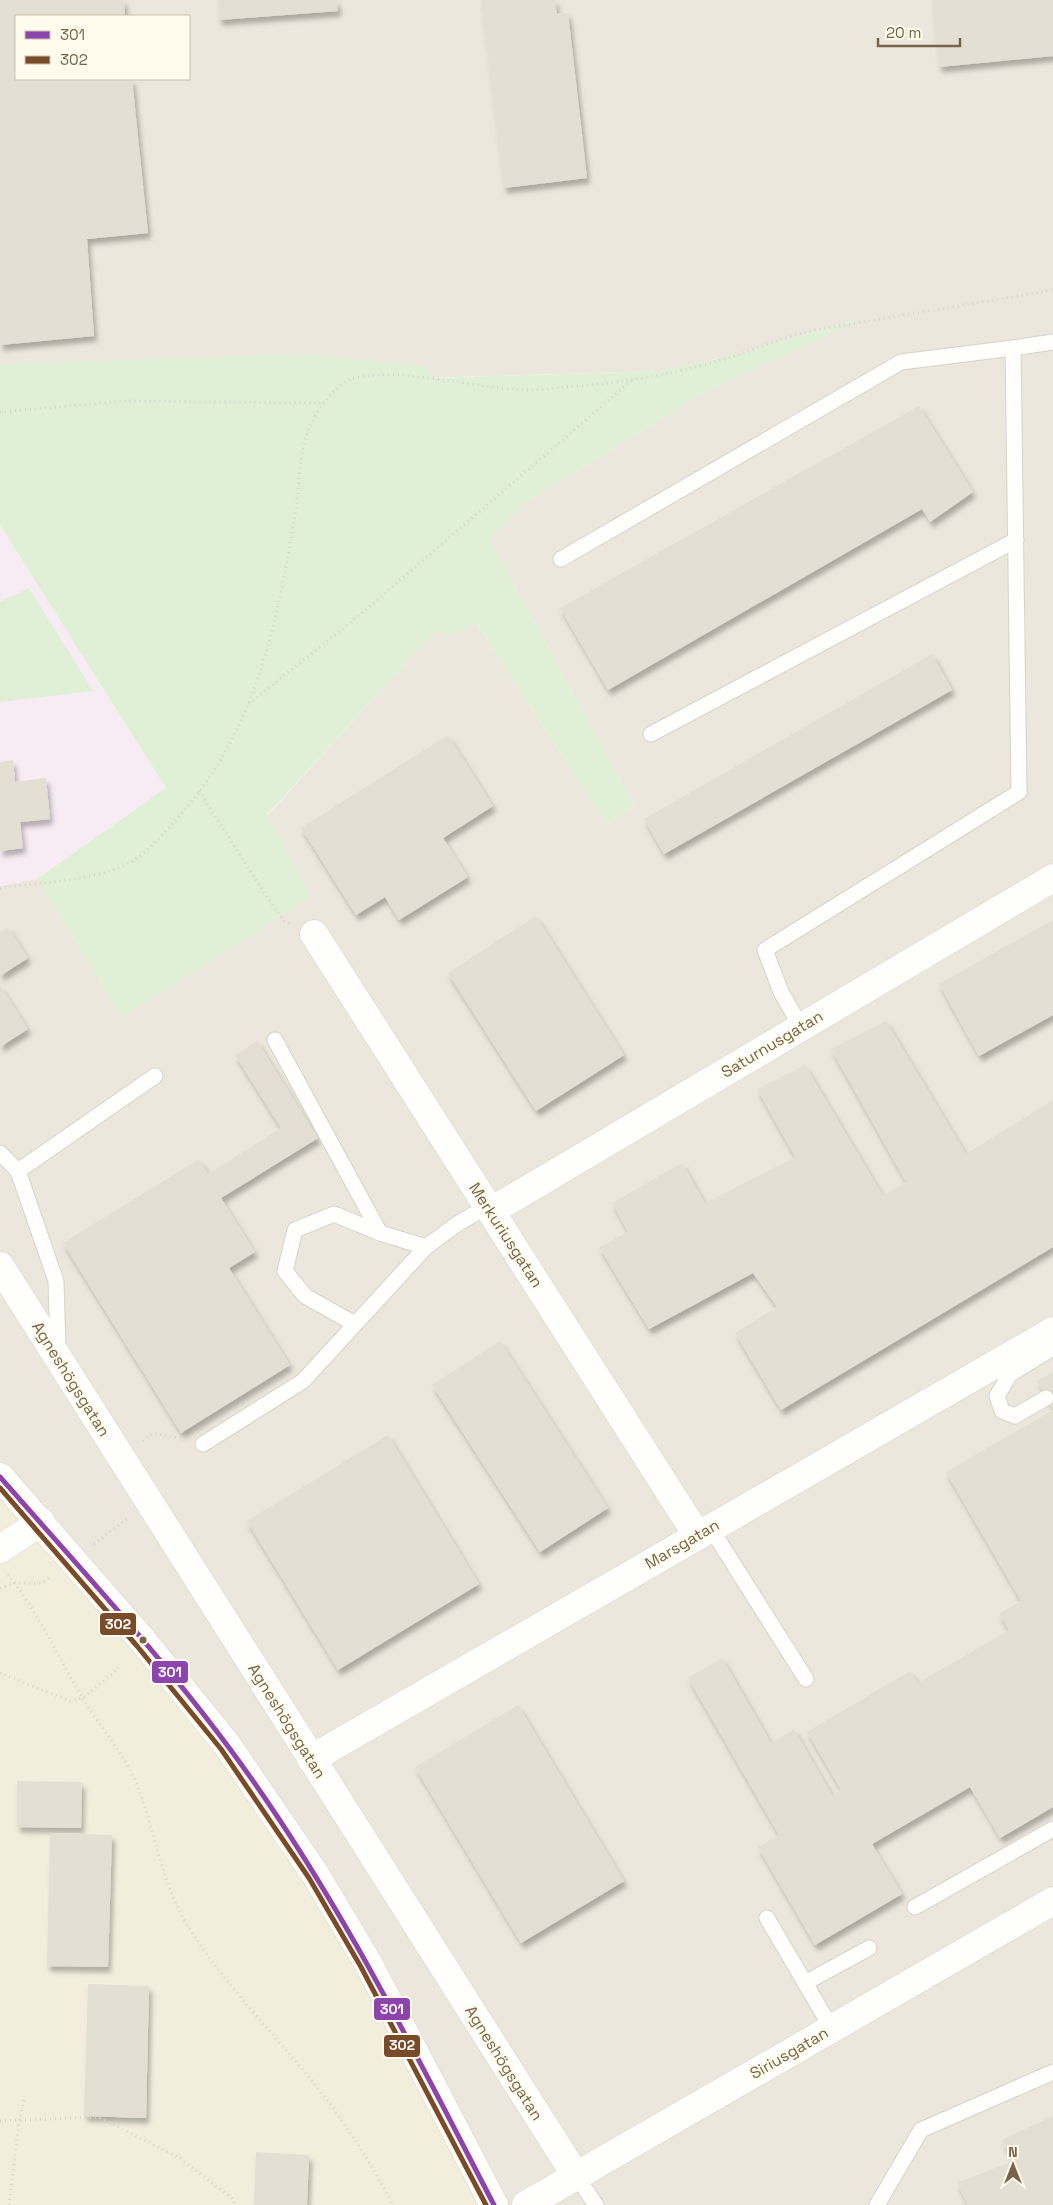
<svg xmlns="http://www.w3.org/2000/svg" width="1053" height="2205" viewBox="0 0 1053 2205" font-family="'Space Grotesk',sans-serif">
<defs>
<filter id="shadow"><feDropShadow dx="3" dy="5.5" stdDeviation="2.5" flood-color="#0004"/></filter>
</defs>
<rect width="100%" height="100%" fill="#f8f6ec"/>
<path fill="#f3eedc" d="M0,1455L58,1527L399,2012L496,2205H0Z"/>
<path fill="#ebe7dc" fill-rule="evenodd" d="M0,0H1053V2205H504L399,2012L58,1527L0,1459V886L37,879L122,1017L267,816L462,601L607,825L634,805L489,538L522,505L701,394L862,318L726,357L659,371L420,378L0,364ZM16,16H189V79H16Z"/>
<path fill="#f7ecf3" d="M0,525L166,788L37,879L0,886Z"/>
<g fill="#dff0d6">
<path d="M866,317L701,394L522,505L489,538L634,805L607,825L477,624L449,635L436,630L267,815L311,897L122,1017L37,879L166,788L0,525V364L299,354L427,366L433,378L659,371L726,357Z"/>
<path d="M29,588L93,691L0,702V602Z"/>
</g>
<g fill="#e4dfd3" filter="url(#shadow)">
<path d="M0,0H124L125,16H16V79H132L148,233L87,239L94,336L0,345Z"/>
<path d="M218,0H337L338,11L219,20Z"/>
<path d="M481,0H555L557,14L568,13L587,178L504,188Z"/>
<path d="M932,0H1053V56L939,67Z"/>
<path d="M919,406L973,492L930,522L922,509L608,690L560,608Z"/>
<path d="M932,654L952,690L664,854L644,819Z"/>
<path d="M448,735L493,806L443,838L468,877L399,920L385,897L356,915L301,828Z"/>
<path d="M13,760L15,782L46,778L50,819L20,822L23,848L0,851V762Z"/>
<path d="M536,916L624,1055L536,1111L448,973Z"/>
<path d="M1053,920V1015L979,1056L939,984Z"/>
<path d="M8,927L28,958L0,976V932Z"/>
<path d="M0,985L28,1029L0,1047Z"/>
<path d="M886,1021L966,1154L1053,1100V1247L781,1410L735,1333L777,1307L753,1273L649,1329L599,1247L628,1232L612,1203L682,1163L705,1203L795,1157L757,1089L805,1065L883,1196L906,1182L831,1049Z"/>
<path d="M257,1041L318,1138L221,1198L255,1252L229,1268L290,1365L181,1433L63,1243L199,1159L208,1174L281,1128L235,1055Z"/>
<path d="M500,1341L608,1508L540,1552L432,1385Z"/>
<path d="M1053,1372V1409L1037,1381Z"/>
<path d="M1053,1410V1807L1000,1838L970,1787L872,1844L902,1894L815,1945L758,1847L779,1835L688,1678L722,1658L771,1743L794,1729L832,1795L841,1790L807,1732L910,1671L918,1683L1009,1630L999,1614L1021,1601L946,1472Z"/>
<path d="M388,1435L479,1584L338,1670L247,1521Z"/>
<path d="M518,1705L624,1881L521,1943L415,1767Z"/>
<path d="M17,1781L82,1782L81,1828L17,1827Z"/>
<path d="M50,1833L112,1835L108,1967L47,1966Z"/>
<path d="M88,1984L149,1986L146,2118L84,2116Z"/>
<path d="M1053,2116V2205H968L957,2183L1013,2161L1002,2140Z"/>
<path d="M256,2152L309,2155L307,2205H254Z"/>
</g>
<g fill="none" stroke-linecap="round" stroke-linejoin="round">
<g stroke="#d7d3ca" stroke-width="17">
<g id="service">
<path d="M561,559L901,362L1013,348"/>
<path d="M651,734L1016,540"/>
<path d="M801,1027L781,992L765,950L1019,792L1013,348L1053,342"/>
<path d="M275,1040L380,1233"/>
<path d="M0,1153L18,1171L56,1281L58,1350"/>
<path d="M18,1171L155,1076"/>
<path d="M355,1324L305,1296L285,1271L295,1230L334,1214L380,1233L426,1247"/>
<path d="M1046,1398L1015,1416L1002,1411L997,1396L1010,1374L1053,1348"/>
<path d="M203,1444L303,1381L426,1247L457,1224L488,1206"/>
<path d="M710,1527L806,1679"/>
<path d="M915,1907L1053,1829"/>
<path d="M767,1918L832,2029"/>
<path d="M805,1983L869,1948"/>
<path d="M576,2176L596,2205"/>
<path d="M877,2205L921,2130L1053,2072"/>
</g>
</g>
<g stroke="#d7d3ca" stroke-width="29">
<g id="minor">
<path d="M314,934L697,1535"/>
<path d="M491,1211L1053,878"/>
<path d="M0,1266L576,2176"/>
<path d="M0,1549L41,1522"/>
<path d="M311,1759L1053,1331"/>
<path d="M526,2205L1053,1901"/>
</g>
</g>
<g stroke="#d7d3ca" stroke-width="29">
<path id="tertiary" d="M0,1477L143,1641L227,1745L315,1874L368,1963L494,2205"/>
</g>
<g stroke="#dad6ce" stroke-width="3" stroke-dasharray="1 4" stroke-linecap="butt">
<path d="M0,412L125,401L325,403"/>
<path d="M249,704L362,613L632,380"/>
<path d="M199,791L263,891L284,921L290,924"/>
<path d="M0,888C41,882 87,882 125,865C145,856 159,838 173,823C256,735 277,624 296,509C299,487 299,462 305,440C310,420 327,396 343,383C373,361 486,390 526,390C540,390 553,388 567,387C619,383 671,375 721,360C753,351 782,337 815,330L1053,290"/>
<path d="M143,1441L153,1433L183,1439"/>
<path d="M94,1544L127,1519"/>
<path d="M8,1575C38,1612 58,1657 82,1697C98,1724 123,1753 135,1780C155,1828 160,1881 188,1926C221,1980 268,2027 308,2076C341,2116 369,2159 393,2205"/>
<path d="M0,1588L15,1583H42L51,1577"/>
<path d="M0,1673L70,1701L83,1698L119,1668"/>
<path d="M0,2121L98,2117L180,2158L233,2199L235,2205"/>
<path d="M9,2205L19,2122L25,2096"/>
</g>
<use href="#service" stroke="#fefefc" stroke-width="15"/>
<use href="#minor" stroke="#fefefc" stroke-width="28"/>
<use href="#tertiary" stroke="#fefefc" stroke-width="28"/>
<g stroke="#fffced" stroke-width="9">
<path id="bus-1" d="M0,1477C77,1565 157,1651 227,1745C334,1888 412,2047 494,2205"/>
</g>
<g stroke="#fffced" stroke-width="9">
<path id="bus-2" d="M0,1488L137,1646L221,1749L309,1878L361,1967L486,2205"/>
</g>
<use href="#bus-1" stroke="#8e44ad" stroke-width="5"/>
<use href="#bus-2" stroke="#7a4b2a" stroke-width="5"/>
</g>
<circle fill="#77644a" stroke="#fffced" stroke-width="2" cx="143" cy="1640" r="4.5"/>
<g text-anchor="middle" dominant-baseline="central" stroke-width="4" stroke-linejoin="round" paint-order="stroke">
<g font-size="16" fill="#77644a" stroke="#fffced">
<text transform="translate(772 1044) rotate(-31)">Saturnusgatan</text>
<text transform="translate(506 1235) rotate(57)">Merkuriusgatan</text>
<text transform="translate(71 1379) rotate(58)">Agneshögsgatan</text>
<text transform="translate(682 1544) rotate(-30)">Marsgatan</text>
<text transform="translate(287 1721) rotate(58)">Agneshögsgatan</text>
<text transform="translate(789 2053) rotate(-30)">Siriusgatan</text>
<text transform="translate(504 2063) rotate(58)">Agneshögsgatan</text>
</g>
</g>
<g stroke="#fffced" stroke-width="2">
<rect x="99" y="1612" width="38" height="24" rx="5" fill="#7a4b2a"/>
<rect x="151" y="1660" width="38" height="24" rx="5" fill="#8e44ad"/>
<rect x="373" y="1997" width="38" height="24" rx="5" fill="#8e44ad"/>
<rect x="383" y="2034" width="38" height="24" rx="5" fill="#7a4b2a"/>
</g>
<g font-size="14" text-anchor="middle" font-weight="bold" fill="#fff">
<text x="118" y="1629">302</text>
<text x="170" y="1677">301</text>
<text x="392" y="2014">301</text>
<text x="402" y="2050">302</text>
</g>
<rect x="15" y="15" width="175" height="65" fill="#fffced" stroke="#c9bfac"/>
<rect x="25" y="31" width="25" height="8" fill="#8e44ad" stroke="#c9bfac"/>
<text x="60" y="40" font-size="15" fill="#77644a">301</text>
<rect x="25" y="56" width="25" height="8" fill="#7a4b2a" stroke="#c9bfac"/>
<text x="60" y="65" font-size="15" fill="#77644a">302</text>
<g transform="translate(1013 2165)" stroke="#fffced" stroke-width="4" paint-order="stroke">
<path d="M0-4L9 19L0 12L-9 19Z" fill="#77644a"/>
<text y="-8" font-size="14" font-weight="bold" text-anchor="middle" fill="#77644a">N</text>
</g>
<path d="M878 38v8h82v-8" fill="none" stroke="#77644a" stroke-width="2.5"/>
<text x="886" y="38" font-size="15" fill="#77644a" stroke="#fffced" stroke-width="4" paint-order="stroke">20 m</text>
</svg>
